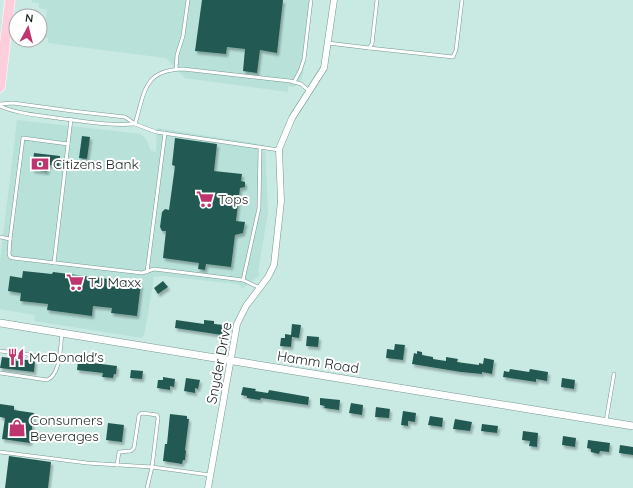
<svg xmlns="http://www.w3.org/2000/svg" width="633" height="488" viewBox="0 0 633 488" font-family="Quicksand,sans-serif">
<defs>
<filter id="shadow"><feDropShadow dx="2" dy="3" stdDeviation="1" flood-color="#0004"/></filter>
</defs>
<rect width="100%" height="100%" fill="#c9e9e3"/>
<g fill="#b7e1d9">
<path d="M32,0H313L302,79L294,87L288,86V92L185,78L166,58L48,43V38H43L47,10L39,8V3L32,2Z"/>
<path d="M17,120L141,134L147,141L151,151L156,152L157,128L265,145L268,212L258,272L260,275L243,288L238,284L163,276L154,277L145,332L142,338L34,321L35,315L0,309V261Z"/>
</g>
<g fill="#235a52" filter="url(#shadow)">
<path d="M202,0H283L277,53L260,50L257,73L243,71L245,49L227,47L226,54L195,51Z"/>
<path d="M82,136L90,137L87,159L79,158Z"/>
<path d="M175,138L217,144L214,171L242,174L241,181L245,182V187L240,188L236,221L245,222L243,233L235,235L231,267L206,264L205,270L198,269L199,263L163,258L166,231H162L160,227L162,212L165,209L169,210L175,166L172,165Z"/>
<path d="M34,153L60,156L59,166L48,165L47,172L32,170Z"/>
<path d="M23,271L52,274L53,272L141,283L137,316L111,313L112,308L93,306L92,316L47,310L48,304L20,301L21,293L8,291L10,276L22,278Z"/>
<path d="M163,281L168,287L158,294L154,288Z"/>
<path d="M176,320L204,324V320L214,321V324L224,325L222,335L175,328Z"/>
<path d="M292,324L301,325L299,338L292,337L291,347L280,346L281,338H285V334L291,335Z"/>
<path d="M307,336L319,337L318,347L306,346Z"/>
<path d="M395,344L405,345L403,360L386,358L387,349L394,350Z"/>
<path d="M417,351L422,352V355L433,357V359L446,361V357L458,359L457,362L479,365V363L483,364L484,358L494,360L492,374L482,372V374L461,372L412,364L414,353L417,354Z"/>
<path d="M2,357L35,361L34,372L0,368Z"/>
<path d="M78,361L117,366L116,374H114L113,378L102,377L103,373L77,370Z"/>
<path d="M510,369L529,372L530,369L548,372L547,381L536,379V382L503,377L504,371L509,372Z"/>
<path d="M131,370L143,371L142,379L130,378Z"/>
<path d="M163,377L175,379L174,387L170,386V390L157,388L158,380H163Z"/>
<path d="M186,378L200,380L198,389L195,388V393L184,391Z"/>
<path d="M562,378L575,380L574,389L561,387Z"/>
<path d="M243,387L256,389L255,391L268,393L269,390L309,397L308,405L261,398L260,400L247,398V396L241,395Z"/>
<path d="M320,398L340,400L339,410L324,408L325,406L320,405Z"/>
<path d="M351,403L363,405L362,415L349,413Z"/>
<path d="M0,404L14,406V410L34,413L30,443L2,439L5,418L0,417Z"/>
<path d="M376,407L390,409L389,418L375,417Z"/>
<path d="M403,411L416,413L415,422L408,421V426L401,425Z"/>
<path d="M170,414L187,416V419H189L185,450L186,451L185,460H183L182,464L163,461L165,444H167Z"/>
<path d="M430,416L443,418L442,427L428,425Z"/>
<path d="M455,419L472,422L470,431L453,429Z"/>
<path d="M108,423L124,425L122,442L106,440Z"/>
<path d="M482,424L498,426L497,433L481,431Z"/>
<path d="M523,431L538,433L537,447L529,446L530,441L522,440Z"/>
<path d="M563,436L576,438L575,447L562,445Z"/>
<path d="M588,440L610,443L609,452L600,451L599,454L591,452V449L587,448Z"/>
<path d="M620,445L633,447V455L619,453Z"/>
<path d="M9,456L51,462L48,488H5Z"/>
</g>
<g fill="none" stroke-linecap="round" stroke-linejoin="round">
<g stroke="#779691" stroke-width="4">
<g id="service">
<path d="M328,43L369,48L372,44L377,0"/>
<path d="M369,48L453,57L456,50L462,0"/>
<path d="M176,69L177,55L183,36L188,0"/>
<path d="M294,82L300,71L304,59L311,0"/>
<path d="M0,104L13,103L72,111L125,117L135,124C109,126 83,121 57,118C38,115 18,114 0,106"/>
<path d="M279,150L156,132L135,124C145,92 143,70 183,69L290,81L301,84L309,91"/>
<path d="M0,237L10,239L9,254L10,257L13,258L142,273L154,269L227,278L243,280L260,288"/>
<path d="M10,239L23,138L68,144"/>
<path d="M54,263L71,119"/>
<path d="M147,272L165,133"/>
<path d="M243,280L259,208L260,147"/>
<path d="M0,351L59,358"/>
<path d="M0,373L47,380C61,374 60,348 62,334"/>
<path d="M606,421L614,374"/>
<path d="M0,452L87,463L152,467L210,475"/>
<path d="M117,465L119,452L131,451L134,448L139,415L142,413L157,415L158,418L152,467L147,488"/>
</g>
</g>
<g stroke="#779691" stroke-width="7">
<path id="minor" d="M208,488L237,324L246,306L268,277L274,265L281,201L279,149L292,118L324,68L334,0"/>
</g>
<g stroke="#779691" stroke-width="8">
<path id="tertiary" d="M0,323L633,426"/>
</g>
<g stroke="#fff" stroke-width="11">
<path id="trunk" d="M0,87L10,0"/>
</g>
<use href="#service" stroke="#fff" stroke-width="3"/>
<use href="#minor" stroke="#fff" stroke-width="6"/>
<use href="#tertiary" stroke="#fff" stroke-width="7"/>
<use href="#trunk" stroke="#fecedc" stroke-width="10"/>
</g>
<defs>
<g id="bank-bare" transform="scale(1.38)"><path d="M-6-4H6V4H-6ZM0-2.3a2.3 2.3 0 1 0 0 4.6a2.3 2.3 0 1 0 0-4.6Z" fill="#bf356f" stroke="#fff" stroke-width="2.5" paint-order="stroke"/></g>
<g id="supermarket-bare" transform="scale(1.38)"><path d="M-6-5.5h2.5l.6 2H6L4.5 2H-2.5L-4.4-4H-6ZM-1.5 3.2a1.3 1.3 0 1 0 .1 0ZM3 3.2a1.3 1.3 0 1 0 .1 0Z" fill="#bf356f" stroke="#fff" stroke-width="2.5" paint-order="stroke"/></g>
<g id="restaurant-bare" transform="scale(1.38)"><path d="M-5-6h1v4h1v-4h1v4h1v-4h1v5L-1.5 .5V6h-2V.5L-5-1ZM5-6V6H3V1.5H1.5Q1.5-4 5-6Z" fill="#bf356f" stroke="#fff" stroke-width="2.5" paint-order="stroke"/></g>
<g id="shop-bare" transform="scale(1.38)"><path d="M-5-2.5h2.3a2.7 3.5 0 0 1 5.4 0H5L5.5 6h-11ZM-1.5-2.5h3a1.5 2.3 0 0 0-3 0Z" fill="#bf356f" stroke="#fff" stroke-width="2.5" paint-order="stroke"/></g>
</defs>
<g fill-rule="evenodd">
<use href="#bank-bare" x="40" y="164"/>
<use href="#supermarket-bare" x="205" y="199"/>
<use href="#supermarket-bare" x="75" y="282"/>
<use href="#restaurant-bare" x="16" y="357"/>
<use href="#shop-bare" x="17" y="428"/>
</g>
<g text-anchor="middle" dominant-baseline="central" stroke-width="4" stroke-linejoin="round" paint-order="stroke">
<g font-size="14" fill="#182422" stroke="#fff" text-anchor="start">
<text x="53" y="164">Citizens Bank</text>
<text x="218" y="199">Tops</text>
<text x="88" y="282">TJ Maxx</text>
<text x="29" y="357">McDonald's</text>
<text x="30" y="420">Consumers<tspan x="30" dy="16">Beverages</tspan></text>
</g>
<g font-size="14" fill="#182422" stroke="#fff">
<text transform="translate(318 362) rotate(9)">Hamm Road</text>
<text transform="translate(219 363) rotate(-79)">Snyder Drive</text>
</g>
</g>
<g transform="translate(28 28) rotate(7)"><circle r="19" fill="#ffffff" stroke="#a3a7a7"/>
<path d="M0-3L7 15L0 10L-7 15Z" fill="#bf356f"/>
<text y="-6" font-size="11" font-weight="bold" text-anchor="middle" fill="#182422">N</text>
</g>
</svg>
